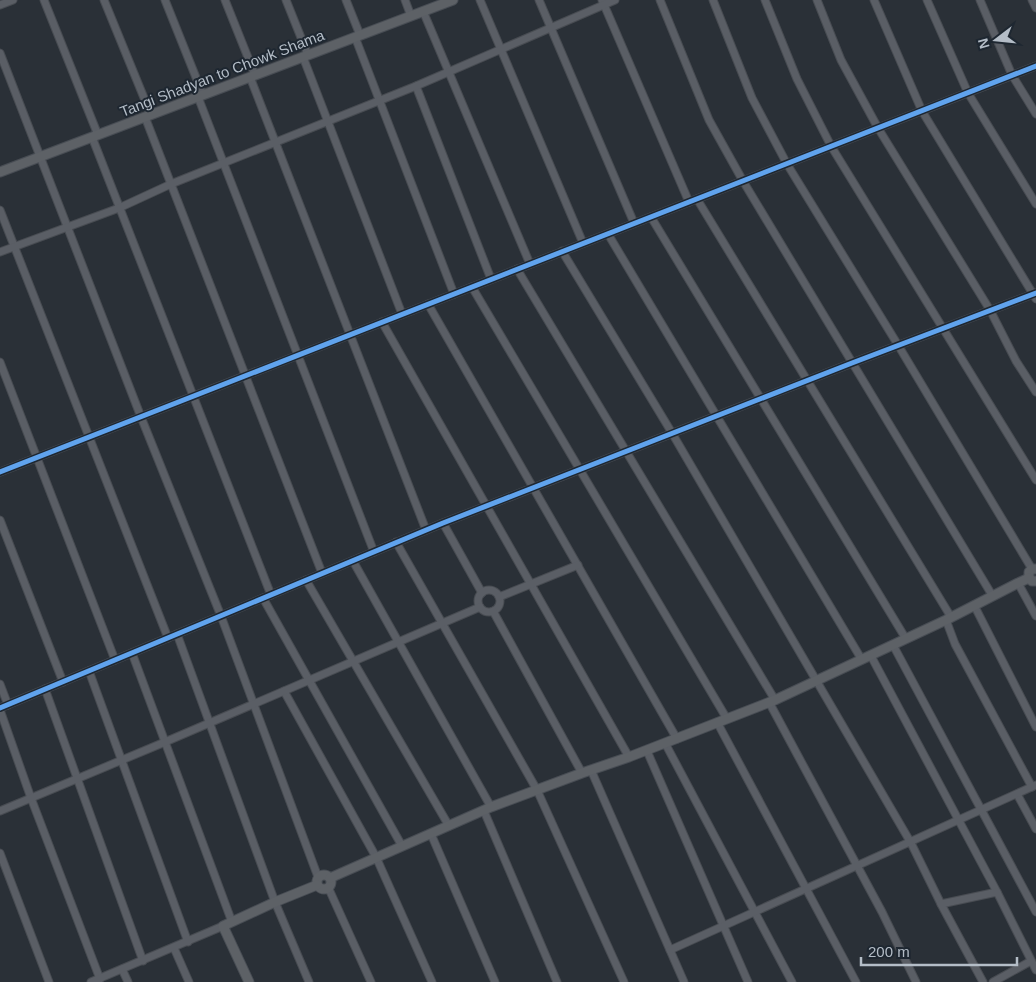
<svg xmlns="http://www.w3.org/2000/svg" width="1036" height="982" viewBox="0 0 1036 982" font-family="Arial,sans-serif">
<rect width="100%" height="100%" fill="#2a3037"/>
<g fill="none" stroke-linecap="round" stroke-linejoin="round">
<g stroke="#484c52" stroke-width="9">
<g id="minor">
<path d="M44,0L98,135"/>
<path d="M104,0L151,115"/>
<path d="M165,0L203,95"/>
<path d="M225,0L255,75"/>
<path d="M286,0L308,55"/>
<path d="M346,0L360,35"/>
<path d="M405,0L411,16"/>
<path d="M480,0L583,243"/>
<path d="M539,0L634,223"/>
<path d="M602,0L689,202"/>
<path d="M660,0L709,120L743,181L992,595"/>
<path d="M713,0L752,98L787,164L898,345L1032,569"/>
<path d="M765,0L797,79L831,146L1036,480"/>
<path d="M817,0L841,60L878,128L990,310L1016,361L1036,392"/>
<path d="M874,0L922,111L1036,299"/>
<path d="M927,0L968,93L1036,204"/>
<path d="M980,0L1012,75L1036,114"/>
<path d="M1032,0L1036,8"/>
<path d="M0,5L13,0"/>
<path d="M423,11L530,264"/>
<path d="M355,37L454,294"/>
<path d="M0,53L141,417L221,616L318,877"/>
<path d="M303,57L402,314"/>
<path d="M250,77L426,530"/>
<path d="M416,86L491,279"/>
<path d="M198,97L374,552"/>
<path d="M145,117L322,573"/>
<path d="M92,137L271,595"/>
<path d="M697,199L951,617"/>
<path d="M0,210L168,638"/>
<path d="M651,217L906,639"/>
<path d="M608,234L862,660"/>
<path d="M562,251L672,433L911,843L941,904"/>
<path d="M0,252L119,208L171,184L416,86L615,0"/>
<path d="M517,269L775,700"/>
<path d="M472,287L727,719"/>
<path d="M428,304L677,739"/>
<path d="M382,322L629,757"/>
<path d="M0,362L115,660"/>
<path d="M0,472L1036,66"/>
<path d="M0,520L63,682"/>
<path d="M443,523L482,593"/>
<path d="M396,542L537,790L624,982"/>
<path d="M353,561L491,807"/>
<path d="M306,580L449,826"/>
<path d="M1018,583L1036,616"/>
<circle cx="489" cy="601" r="11"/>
<path d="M499,597L578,565"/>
<path d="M263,598L402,846"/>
<path d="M974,605L1036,727"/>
<path d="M493,611L582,773"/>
<path d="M946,620L955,644L1032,787"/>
<path d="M177,634L275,902L309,982"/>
<path d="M893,645L1036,912"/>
<path d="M132,653L232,922"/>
<path d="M871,656L997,892"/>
<path d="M89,671L188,942"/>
<path d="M0,684L8,705"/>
<path d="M45,689L143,961"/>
<path d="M284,691L376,857L432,982"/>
<path d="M769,702L882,912L916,982"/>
<path d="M0,708L443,523L852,363L1036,293"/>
<path d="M0,710L31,798L100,979"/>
<path d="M717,722L856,982"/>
<path d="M665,743L792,982"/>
<path d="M647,751L748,982"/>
<path d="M591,770L684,982"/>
<path d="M1017,794L1036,829"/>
<path d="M0,811L165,742L480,607"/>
<path d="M484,811L557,982"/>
<path d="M431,834L495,982"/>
<path d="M0,853L49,982"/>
<path d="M328,887L371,982"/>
<path d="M174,948L189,982"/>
<path d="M670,950L1036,785"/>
<path d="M122,969L128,982"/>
<path d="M91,982L223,926"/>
<path d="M983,982L941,904L997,892L1036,970"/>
<path d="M993,982L1031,961"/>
</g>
</g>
<g stroke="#484d54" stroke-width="11">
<g id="major">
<path d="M0,172L453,0"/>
<path d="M1029,578V572L1032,569H1036"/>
<circle cx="324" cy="882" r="7"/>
<path d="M330,878L491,807L582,773L629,757L775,700L946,620L1018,583L1029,578L1032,581H1036"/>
<path d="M249,982L223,926L275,902L317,885"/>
</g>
</g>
<use href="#minor" stroke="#5a5e65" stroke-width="7"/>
<use href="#major" stroke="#5d6166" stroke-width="9"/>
<g stroke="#1e2731" stroke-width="8">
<g id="cycleway">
<path d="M0,472L1036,66"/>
<path d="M0,708L443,523L852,363L1036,293"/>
</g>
</g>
<use href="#cycleway" stroke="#60a3ed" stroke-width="5"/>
</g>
<g text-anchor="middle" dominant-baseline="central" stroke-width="4" stroke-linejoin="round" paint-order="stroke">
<g font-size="15" fill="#b4bdc7" stroke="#1e2731">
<text transform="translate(222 73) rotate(-21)">Tangi Shadyan to Chowk Shama</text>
</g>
</g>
<g transform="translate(996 40) rotate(254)" stroke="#1e2731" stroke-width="4" paint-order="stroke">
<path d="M0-4L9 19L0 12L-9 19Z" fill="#b4bdc7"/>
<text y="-8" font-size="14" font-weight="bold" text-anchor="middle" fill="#b4bdc7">N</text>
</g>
<path d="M861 957v8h156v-8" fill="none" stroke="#b4bdc7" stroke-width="2.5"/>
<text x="868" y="957" font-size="15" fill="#b4bdc7" stroke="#1e2731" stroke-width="4" paint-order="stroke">200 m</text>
</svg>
